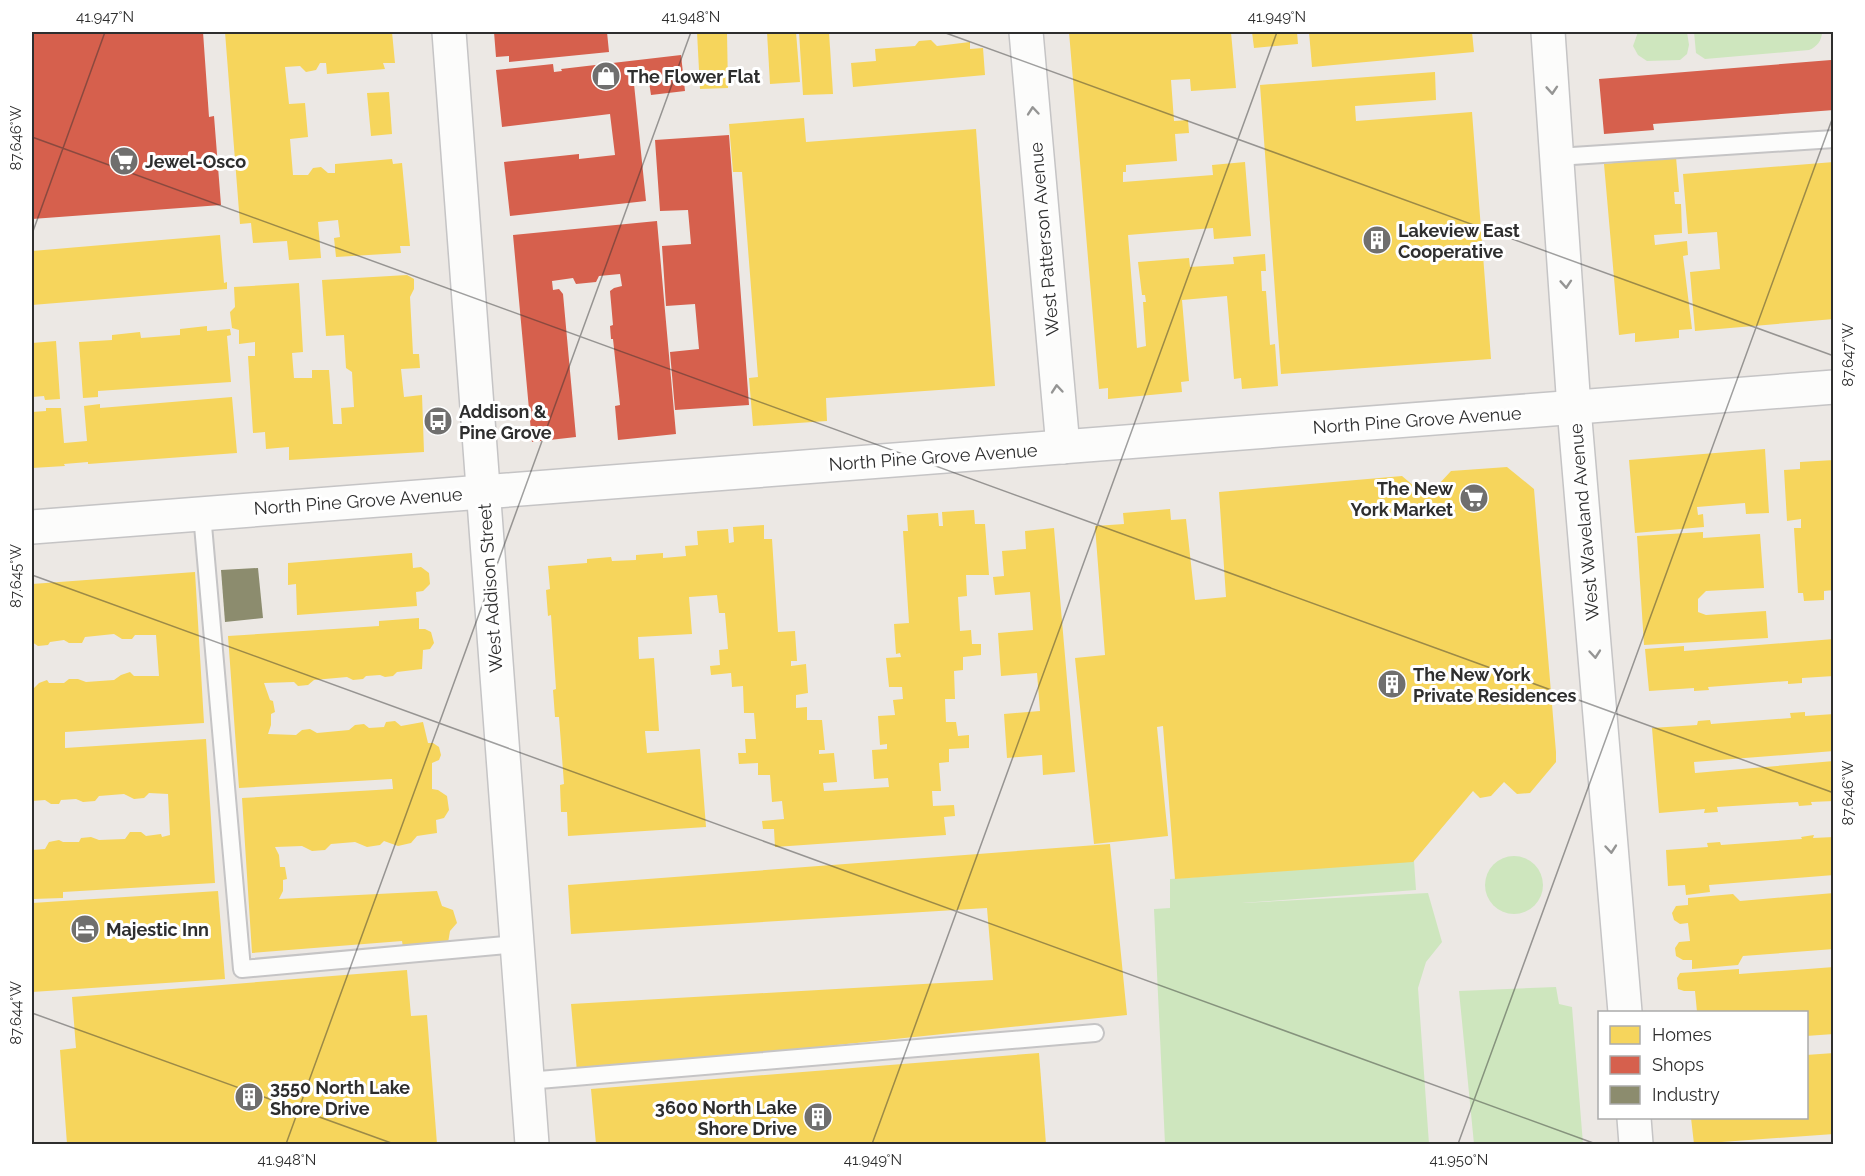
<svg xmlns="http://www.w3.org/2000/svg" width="1865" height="1176" viewBox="0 0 1865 1176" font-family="Raleway,sans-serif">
<rect width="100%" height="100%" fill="#ece8e4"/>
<g fill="#cee6be">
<path d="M1638,32H1687L1689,45L1687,54L1680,60L1647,61L1638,55L1633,46Z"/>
<path d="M1694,32H1822C1822,40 1817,47 1809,50L1705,59L1696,53Z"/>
<circle cx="1514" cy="885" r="29"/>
<path d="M1414,861L1416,890L1242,903L1428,893L1442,942L1426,962L1418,988L1429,1144H1165L1154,909L1170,908V879Z"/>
<path d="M1556,987L1559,1004L1572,1007L1583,1144H1474L1459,991Z"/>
</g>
<g fill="#f6d55c">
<path d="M225,32H392L395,63H383L385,69L327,74L326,63H320L316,70L306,72L300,66L285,67L289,104L305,103L308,137L290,139L293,175H308L313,168L321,167L328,173H335V164L392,159L393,164L402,163L410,246H400L401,253L336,257L334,238L340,237L338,220L318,222L321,258L289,260L287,241L253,243L251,223L240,224Z"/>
<path d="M697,32H727L728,88L700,89Z"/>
<path d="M767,32H796L800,82L770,84Z"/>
<path d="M799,32H829L833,94L803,95Z"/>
<path d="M1069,32H1231L1236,88L1191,91L1190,79L1171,80L1174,121L1188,120L1189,133L1175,134L1177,161L1126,165V172H1123V182L1213,175L1212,165L1245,162L1251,236L1214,239L1213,228L1128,235L1137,348L1146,346L1143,302H1146L1145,295H1142L1138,262L1189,258L1190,267L1234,264L1233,257L1265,254L1266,271H1261L1262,291H1266L1270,345L1275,344L1278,386L1242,389L1241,378L1234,379L1227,296L1182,300L1189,381L1181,382L1182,392L1108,399V388L1099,389Z"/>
<path d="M1252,32H1297L1298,44L1254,48Z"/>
<path d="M1309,32H1472L1474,52L1312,67Z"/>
<path d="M931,40L937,46L970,42V49L983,48L985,75L853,87L851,63L876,61L875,49L915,46L919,41Z"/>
<path d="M1435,72L1436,100L1355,106L1356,121L1472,112L1491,359L1281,374L1260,85Z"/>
<path d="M389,92L392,134L371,136L367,93Z"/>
<path d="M804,118L806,142L976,129L995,386L826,398L827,421L753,426L749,378L758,377L742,172H733L729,124Z"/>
<path d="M1676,157L1679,192H1674L1675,204H1681L1682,233L1654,235L1655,245L1687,241L1688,255L1683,256L1692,329L1679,330V338L1635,342V333L1619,335L1604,164Z"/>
<path d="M1834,162V319L1695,331L1690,272L1720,269L1717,232L1688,234L1683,174Z"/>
<path d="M220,235L224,283L227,282V289L32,305V251Z"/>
<path d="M407,275L414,279V289L410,297L413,354H419L420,368L401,369L404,397L422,395L424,452L289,460V447L266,449L265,432L253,433L248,356H255V342L239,344V330L232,328L230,312L235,307L234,287L299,283L303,352L292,353L294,378H312V370H329L333,424H342L341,408L354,407L352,372L346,368L344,335L326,336L322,280Z"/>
<path d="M207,326V331L230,329L231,335L227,336L231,382L98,391V397L83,398L79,342L112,340V335L140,332L141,338L180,335V329Z"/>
<path d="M56,341L60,399L45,400L44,396L32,397V343Z"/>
<path d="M232,397L237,453L88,464V462L64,464L65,466L32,468V412L46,411V408H61L64,443L87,441L84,406L100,404V408Z"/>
<path d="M1765,449L1769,513L1746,514L1745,503L1697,507L1698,515L1703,514L1704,527L1635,533L1629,460Z"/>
<path d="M1834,460V590L1824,591V600L1804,601L1803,593H1798L1794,528H1801V519L1787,521L1784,470L1800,469V462Z"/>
<path d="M1507,467L1534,489L1556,752V762L1530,793L1517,794L1504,782L1491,796L1480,798L1473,791L1413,862L1175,879L1163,726L1157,727L1168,836L1094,844L1075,658L1105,655L1095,526L1124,524L1123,513L1170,509L1171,520L1186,519L1195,600L1226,597L1219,492L1402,476L1427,497L1451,471Z"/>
<path d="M974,510L975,524H985L989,575H966L967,596L958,597L960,631L971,630L972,644H981V655L963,657V670L954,671L955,699H945L946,722H956L958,736L969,735V748L949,749V762L939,763L941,791H932L933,806L954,805L955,816L944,817L946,835L775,847L774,829H763L762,821L784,819L782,801L772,802L770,775H758V763L739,764L738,753H746L745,739H756L754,713H744L743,686L732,687L731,673L711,675L710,666L720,665L719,650L728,649L725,613H719L717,595L689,597L692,634L638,637L639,659L654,658L659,731H645L647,753L700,749L706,827L568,836L567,812H561L560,785L564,784L559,717H555L553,690L556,689L551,615L548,616L546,590L550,589L548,566L587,563V559L611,557L612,561L636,560V555L663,553V558L686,556L685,546L698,545L697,531L728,529L729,543L734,542L733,527L764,525V539H772L778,632L795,631L797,661H791V666L806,664L808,693L796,695V708L807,707V720H822L825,750H819V754L834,753L837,782L823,783L824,791L889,787L888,778L874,779L872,750L887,749V744L880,745L878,716L895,715L893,700L903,699L902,687H889L886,658L901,657L900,653L896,654L894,624L909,623L903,531H908L907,515L938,513L939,526H943L942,512Z"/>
<path d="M1054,528L1075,772L1043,775L1042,755L1007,758L1004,714L1040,711L1037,673L1001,676L998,633L1033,630L1030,592L995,595L993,577L1004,576L1002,551L1026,549L1025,531Z"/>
<path d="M1703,532V538L1760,534L1764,588L1706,591L1698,599V612L1706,615L1766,611L1768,638L1644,645L1637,536Z"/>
<path d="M412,553L413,568L421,567L429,573L430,584L423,591L416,592L417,606L297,615L296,584L288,585V563Z"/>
<path d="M195,572L204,723L65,732V748L206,739L215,883L63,892V898L32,899V850L45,849L49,842L59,840L63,842H79L81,838L91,837L99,840L125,839L130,832H141L146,836L161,834L162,837L170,835L168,794L149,793L144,798L134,799L124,794L99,796L95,801L83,802L76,799L61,800L59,804H51L45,800L32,801V690L39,683L47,680L49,683H64L69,679H78L86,682L114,680L121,675L130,672L134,676H159L156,635H135L132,639H122L114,634L85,637L82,643H69L64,640L50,642L48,645L38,646L32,642V584Z"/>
<path d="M419,618V629H425L431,632L434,643L430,649L423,650L422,669L397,672L393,676L385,677L380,675L366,676L363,679L353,680L347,677L314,680L308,685L298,686L294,682L264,683L270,700L273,701L275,712L271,714V725L268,734L296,735L302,730L310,729L317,733L349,730L355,725L364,724L369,728L384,727L386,722L395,721L401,726L423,722L428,743H433L439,747L441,755L439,760L432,763V789L438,790L447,796L449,810L444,818L436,820L437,833L417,836L411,843L398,846L384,841L380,845L367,847L355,842L331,844L325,850L312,851L302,846L275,847L279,855L280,867H285L287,879L283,880V891L279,899L437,891L442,906L453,910L457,923L450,931L448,943L403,947L402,941L252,953L242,798L393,789L392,779L239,788L228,636L379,626V621Z"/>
<path d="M1834,639V676L1802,678V683L1788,684V681L1708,687L1709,690L1694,691V688L1649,691L1645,649L1684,646V651Z"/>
<path d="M1805,712V716L1834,714V751L1694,762L1695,773L1834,761V801L1811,802L1812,805L1799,806L1798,802L1717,807L1718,812L1704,813L1705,809L1659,813L1652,728L1697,725L1698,721L1710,720L1711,724L1791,718L1790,713Z"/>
<path d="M1814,835L1813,838L1834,837V875L1709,885L1710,892L1686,895L1685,885L1668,886L1666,850L1708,847L1707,843L1720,842L1721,845L1802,839L1801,837Z"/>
<path d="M1110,844L1127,1015L577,1072L571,1004L993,980L987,908L571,934L568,885Z"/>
<path d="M218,891L225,979L32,992V903Z"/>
<path d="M1834,893V949L1743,956L1738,965L1692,969V960H1683L1676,956L1675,948L1679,942L1690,941L1688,923L1680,924L1674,920L1672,913L1676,906L1688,905V898L1733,894L1740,901Z"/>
<path d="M1834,967V1034L1806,1036V1012H1697L1695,991H1684L1678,989L1677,978L1680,973L1739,969V974Z"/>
<path d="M407,970L411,1016L427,1015L437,1144H67L60,1050L76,1048L72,997Z"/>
<path d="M1039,1053L1046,1144H596L591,1089Z"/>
<path d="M1834,1053V1134L1694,1144L1691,1118H1806V1055Z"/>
</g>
<g fill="#d6604d">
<path d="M32,32H203L209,117L214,116L221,205L32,219Z"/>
<path d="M494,32H607L609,52L509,62V56L496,57Z"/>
<path d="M681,55L685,91L651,95L649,82L634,84L646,201L510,216L504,162L579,154V159L615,155L610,114L502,127L496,70L553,64L554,72L562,71L561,69Z"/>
<path d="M1834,57V110L1653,124L1654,130L1604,134L1599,79L1831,60Z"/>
<path d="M729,135L749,405L675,410L670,352L699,349L695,304L666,306L662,246L691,244L688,210L660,211L655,140Z"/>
<path d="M657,221L676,434L618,440L615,406L620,405L613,339H611L610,326L613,325L610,291L614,288L622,286L620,274L599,276L596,282L576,284L573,278L552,281L553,290L559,289L563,294L576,437L532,442L513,235Z"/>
</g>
<path fill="#8c8c6e" d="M258,568L263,618L225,622L221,570Z"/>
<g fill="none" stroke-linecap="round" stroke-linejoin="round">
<g stroke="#c5c4c5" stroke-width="20">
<g id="service">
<path d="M1557,157L1834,139"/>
<path d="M202,514L242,969L517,944"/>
<path d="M527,1081L1095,1033"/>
</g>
</g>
<g stroke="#c5c4c5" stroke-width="36">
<g id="minor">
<path d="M1026,32L1063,447"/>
<path d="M1548,32L1574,408L1625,1012"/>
<path d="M32,527L1834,387"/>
<path d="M1634,1118L1636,1144"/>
</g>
</g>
<g stroke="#c5c4c5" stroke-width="36">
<path id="tertiary" d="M449,32L532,1144"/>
</g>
<use href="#service" stroke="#fcfcfb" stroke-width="16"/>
<use href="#minor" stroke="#fcfcfb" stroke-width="33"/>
<use href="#tertiary" stroke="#fcfcfb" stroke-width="33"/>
</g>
<defs><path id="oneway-chevron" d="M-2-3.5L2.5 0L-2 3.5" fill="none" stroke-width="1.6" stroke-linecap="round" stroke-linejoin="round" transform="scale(1.5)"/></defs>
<g stroke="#959594">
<use href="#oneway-chevron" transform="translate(1552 90) rotate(86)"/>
<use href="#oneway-chevron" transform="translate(1033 111) rotate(-95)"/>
<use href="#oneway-chevron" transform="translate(1566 284) rotate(86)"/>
<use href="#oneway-chevron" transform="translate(1057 389) rotate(-95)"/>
<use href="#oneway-chevron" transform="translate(1595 654) rotate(85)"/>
<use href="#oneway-chevron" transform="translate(1611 849) rotate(85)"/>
</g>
<path fill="none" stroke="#2e2e2e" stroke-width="1.5" stroke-opacity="0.45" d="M943,32L1834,356M32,137L1834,793M32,234L105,32M32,575L1596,1144M32,1013L394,1144M286,1144L691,32M872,1144L1277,32M1458,1144L1834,114"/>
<defs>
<g id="shop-disc" transform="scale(1.5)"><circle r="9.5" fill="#706f6e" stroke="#fff"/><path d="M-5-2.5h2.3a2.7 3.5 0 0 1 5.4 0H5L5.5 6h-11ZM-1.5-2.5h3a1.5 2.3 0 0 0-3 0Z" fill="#fff"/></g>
<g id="supermarket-disc" transform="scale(1.5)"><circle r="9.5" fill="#706f6e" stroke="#fff"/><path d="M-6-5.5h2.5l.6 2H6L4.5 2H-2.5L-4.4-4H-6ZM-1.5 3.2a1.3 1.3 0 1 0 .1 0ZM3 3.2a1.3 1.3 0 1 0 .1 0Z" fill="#fff"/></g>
<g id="building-disc" transform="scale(1.5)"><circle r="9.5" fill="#706f6e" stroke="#fff"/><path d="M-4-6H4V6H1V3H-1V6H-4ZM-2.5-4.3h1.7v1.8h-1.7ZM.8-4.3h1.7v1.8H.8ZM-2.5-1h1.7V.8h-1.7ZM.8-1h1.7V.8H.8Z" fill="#fff"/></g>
<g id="bus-disc" transform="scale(1.5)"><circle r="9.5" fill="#706f6e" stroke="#fff"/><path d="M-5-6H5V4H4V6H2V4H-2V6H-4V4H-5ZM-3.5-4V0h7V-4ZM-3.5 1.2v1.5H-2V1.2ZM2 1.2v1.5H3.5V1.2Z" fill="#fff"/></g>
<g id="hotel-disc" transform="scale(1.5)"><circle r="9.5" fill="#706f6e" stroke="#fff"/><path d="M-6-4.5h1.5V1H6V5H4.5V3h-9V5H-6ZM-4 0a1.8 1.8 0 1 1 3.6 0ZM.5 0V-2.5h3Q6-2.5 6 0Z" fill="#fff"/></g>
</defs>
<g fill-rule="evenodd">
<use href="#shop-disc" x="606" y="76"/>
<use href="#supermarket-disc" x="124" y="161"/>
<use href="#building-disc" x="1377" y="240"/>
<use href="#bus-disc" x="438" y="421"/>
<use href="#supermarket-disc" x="1474" y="498"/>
<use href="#building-disc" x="1392" y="684"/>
<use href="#hotel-disc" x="85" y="929"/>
<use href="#building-disc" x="249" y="1097"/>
<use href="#building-disc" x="818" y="1117"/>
</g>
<g text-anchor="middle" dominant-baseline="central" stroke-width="6" stroke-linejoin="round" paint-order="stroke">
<g font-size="18" font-weight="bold" fill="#2e2e2e" stroke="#fff" text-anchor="start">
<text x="627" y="76">The Flower Flat</text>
<text x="145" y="161">Jewel-Osco</text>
<text x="1398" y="230">Lakeview East<tspan x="1398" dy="21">Cooperative</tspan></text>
<text x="459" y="411">Addison &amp;<tspan x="459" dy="21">Pine Grove</tspan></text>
<text x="1453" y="488" text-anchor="end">The New<tspan x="1453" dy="21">York Market</tspan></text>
<text x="1413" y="674">The New York<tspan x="1413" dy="21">Private Residences</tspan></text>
<text x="106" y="929">Majestic Inn</text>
<text x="270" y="1087">3550 North Lake<tspan x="270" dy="21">Shore Drive</tspan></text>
<text x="797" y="1107" text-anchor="end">3600 North Lake<tspan x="797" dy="21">Shore Drive</tspan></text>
</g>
<g font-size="18" fill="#2e2e2e" stroke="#fff">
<text transform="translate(1044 239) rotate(-95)">West Patterson Avenue</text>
<text transform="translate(1417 420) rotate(-4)">North Pine Grove Avenue</text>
<text transform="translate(933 457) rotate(-4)">North Pine Grove Avenue</text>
<text transform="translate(358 501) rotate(-4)">North Pine Grove Avenue</text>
<text transform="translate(1584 522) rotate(-95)">West Waveland Avenue</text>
<text transform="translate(490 588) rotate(-94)">West Addison Street</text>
</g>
</g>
<rect width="1865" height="1176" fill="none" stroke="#ffffff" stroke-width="66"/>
<rect x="1598" y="1011" width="210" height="108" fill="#ffffff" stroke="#ababab" stroke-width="1.5"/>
<rect x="1610" y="1026" width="30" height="18" fill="#f6d55c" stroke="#ababab" stroke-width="1.5"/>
<text x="1652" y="1041" font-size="18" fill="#2e2e2e">Homes</text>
<rect x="1610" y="1056" width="30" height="18" fill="#d6604d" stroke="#ababab" stroke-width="1.5"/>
<text x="1652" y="1071" font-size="18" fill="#2e2e2e">Shops</text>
<rect x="1610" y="1086" width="30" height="18" fill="#8c8c6e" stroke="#ababab" stroke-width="1.5"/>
<text x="1652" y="1101" font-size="18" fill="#2e2e2e">Industry</text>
<rect x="33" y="33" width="1799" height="1110" fill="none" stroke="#2e2e2e" stroke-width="2"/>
<g font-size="15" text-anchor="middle" fill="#2e2e2e">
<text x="105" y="22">41.947°N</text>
<text x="691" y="22">41.948°N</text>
<text x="1277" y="22">41.949°N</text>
<text transform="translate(16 138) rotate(-90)" y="5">87.646°W</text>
<text transform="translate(1848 355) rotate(-90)" y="5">87.647°W</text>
<text transform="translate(16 576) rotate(-90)" y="5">87.645°W</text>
<text transform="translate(1848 793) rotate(-90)" y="5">87.646°W</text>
<text transform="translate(16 1013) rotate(-90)" y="5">87.644°W</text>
<text x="287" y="1165">41.948°N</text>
<text x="873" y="1165">41.949°N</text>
<text x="1459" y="1165">41.950°N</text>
</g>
</svg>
